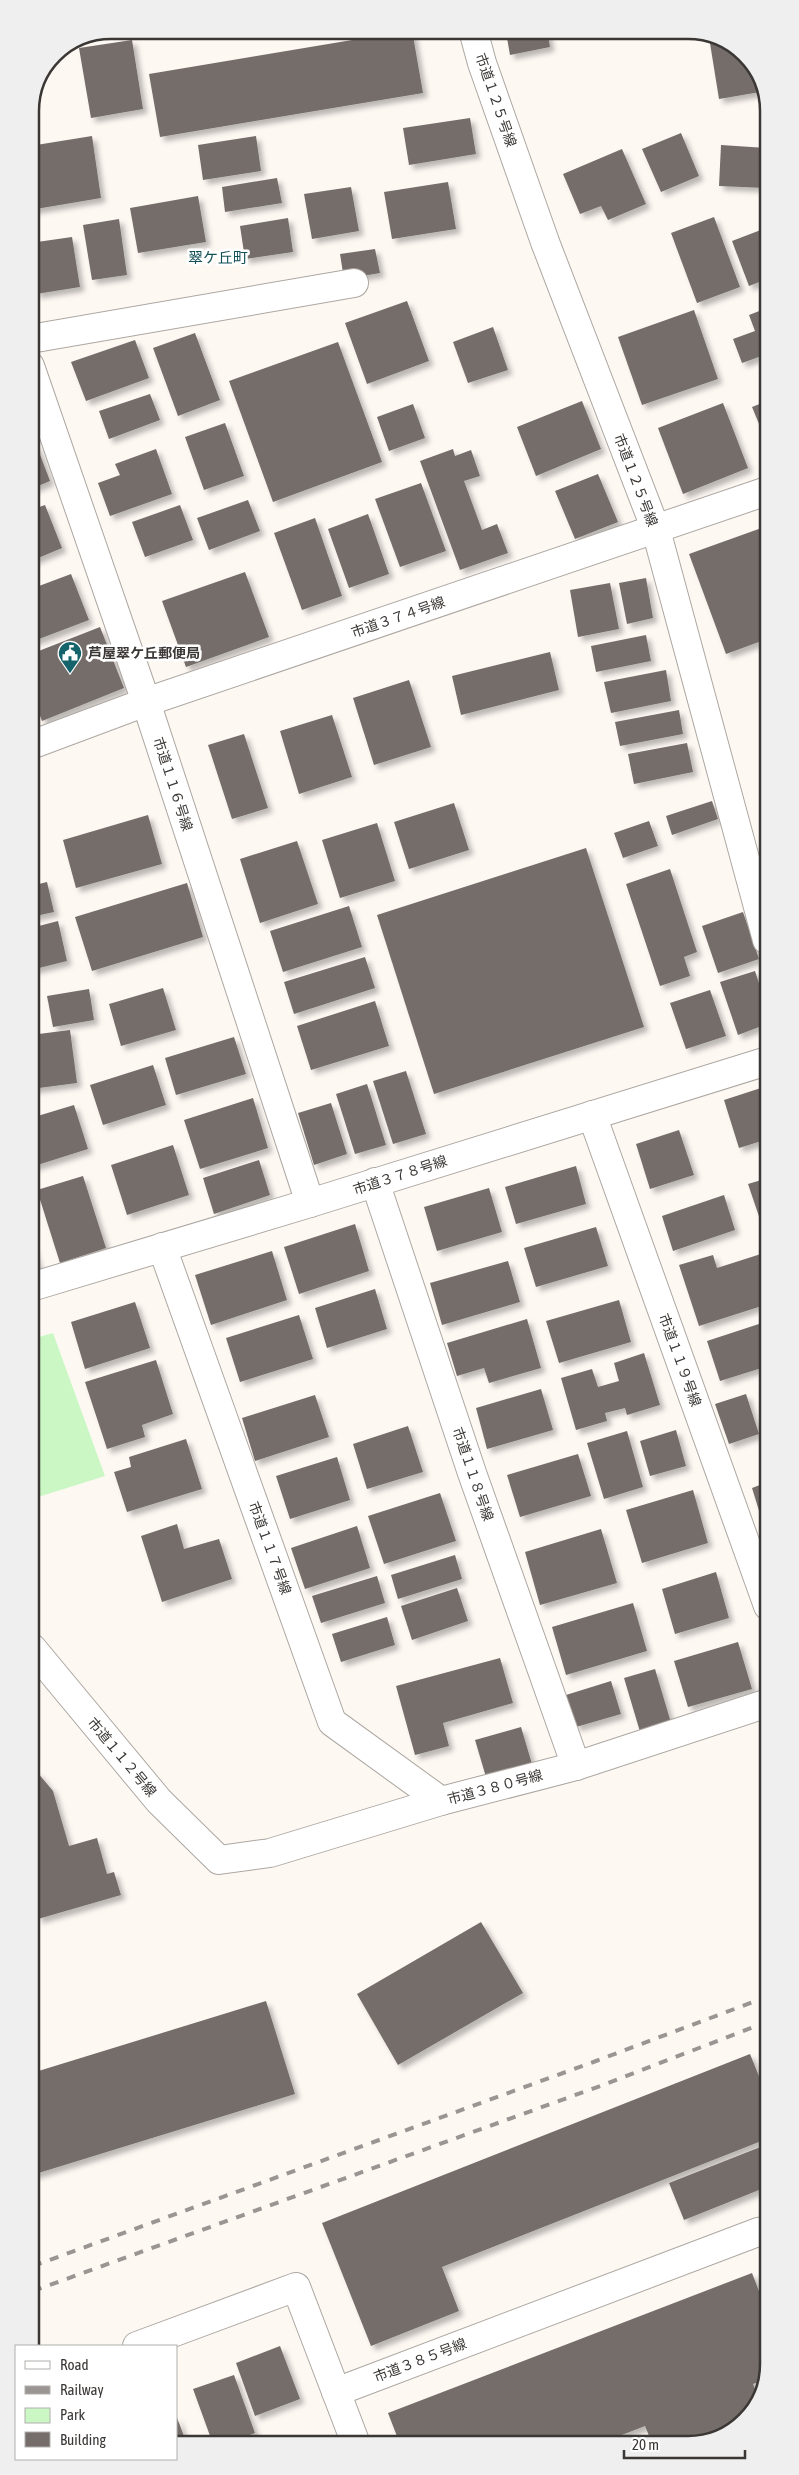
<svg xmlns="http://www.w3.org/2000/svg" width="799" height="2475" viewBox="0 0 799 2475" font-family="'Asap Condensed','Noto Sans JP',sans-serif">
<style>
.green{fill:#cbf7c5}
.building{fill:#746d6a;filter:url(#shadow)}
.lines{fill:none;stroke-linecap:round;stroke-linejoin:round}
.street-casing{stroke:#ada7a2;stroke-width:30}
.secondary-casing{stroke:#ada7a2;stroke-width:30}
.street{stroke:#fff;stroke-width:28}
.secondary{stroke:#fff;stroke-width:28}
.rail{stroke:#9a9592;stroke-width:4;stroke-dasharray:9 9;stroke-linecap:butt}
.labels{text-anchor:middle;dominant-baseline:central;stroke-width:5;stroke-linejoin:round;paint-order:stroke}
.street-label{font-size:14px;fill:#3a3735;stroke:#fff}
.poi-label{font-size:14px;font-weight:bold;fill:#3a3735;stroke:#fff;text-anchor:start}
.neighbourhood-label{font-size:15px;fill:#145157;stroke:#fff}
.rim{fill:none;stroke:#3a3735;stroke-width:2.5}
</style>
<defs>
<filter id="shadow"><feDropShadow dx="4.5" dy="4.5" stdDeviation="2.5" flood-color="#0004"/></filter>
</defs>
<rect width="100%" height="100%" fill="#fef8f3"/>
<polygon class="green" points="53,1333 105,1476 32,1499 32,1339"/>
<g class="building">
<polygon points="412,30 423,93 160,137 149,74"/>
<polygon points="518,30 547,30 550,47 510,55 506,32"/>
<polygon points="709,37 741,50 766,91 719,99"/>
<polygon points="132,40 143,109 91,118 79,48"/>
<polygon points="470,118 476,154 409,165 403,128"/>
<polygon points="681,133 699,176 661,192 642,149"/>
<polygon points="92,136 101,198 30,210 30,146"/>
<polygon points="256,136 261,171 203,180 198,145"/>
<polygon points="721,145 766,148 766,188 719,186"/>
<polygon points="622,149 646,204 608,220 601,206 580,214 563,174"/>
<polygon points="277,178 282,203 225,212 222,187"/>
<polygon points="448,182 456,229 392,239 384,192"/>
<polygon points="351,187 359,231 312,239 304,194"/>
<polygon points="198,196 206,242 138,253 130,208"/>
<polygon points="714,217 740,287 697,303 671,233"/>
<polygon points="288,218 293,252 245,259 240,226"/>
<polygon points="119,219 127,275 92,280 83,225"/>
<polygon points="766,228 767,279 749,286 732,241"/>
<polygon points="72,237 80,287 36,294 30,259 30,243"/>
<polygon points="375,249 380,273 344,279 340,254"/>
<polygon points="407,301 429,361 367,384 345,323"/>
<polygon points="767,308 767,354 742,363 733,339 755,331 749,315"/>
<polygon points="694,310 718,379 642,405 618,337"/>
<polygon points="493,327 508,370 468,383 453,342"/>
<polygon points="195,333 220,400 178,416 153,348"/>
<polygon points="135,340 149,378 86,401 71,362"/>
<polygon points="338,342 382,462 273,502 229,381"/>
<polygon points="150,394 160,420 109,439 99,411"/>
<polygon points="582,401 601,449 536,476 517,427"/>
<polygon points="767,401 767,443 752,407"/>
<polygon points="723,403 748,468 683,494 658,428"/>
<polygon points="413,404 425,438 389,451 377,417"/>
<polygon points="225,423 244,476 204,490 185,437"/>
<polygon points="36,444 50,481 31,489 31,447"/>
<polygon points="156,449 172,494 110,516 98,483 120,475 115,464"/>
<polygon points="453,449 455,456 471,450 480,476 464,481 482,530 497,524 508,553 460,570 420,461"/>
<polygon points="598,474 618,522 575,539 555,491"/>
<polygon points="421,483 446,551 400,567 375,499"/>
<polygon points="248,500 260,531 209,550 197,518"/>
<polygon points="45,505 62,548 31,561 31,510"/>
<polygon points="180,505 193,540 145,557 132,522"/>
<polygon points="368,514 389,574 349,588 328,529"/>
<polygon points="315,518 342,596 302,610 274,533"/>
<polygon points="767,526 767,639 726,654 689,554"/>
<polygon points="245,572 269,637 186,667 162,601"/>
<polygon points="71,574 89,620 31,642 31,589"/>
<polygon points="646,578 653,618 627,624 619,583"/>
<polygon points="610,583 619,629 578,637 570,590"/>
<polygon points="100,627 124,688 42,721 31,692 31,654"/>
<polygon points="646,635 651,661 596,672 591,646"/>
<polygon points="550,652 559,690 461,715 452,676"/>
<polygon points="666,670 671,701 611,713 604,682"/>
<polygon points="409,680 431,747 374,765 353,698"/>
<polygon points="679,710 683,734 620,746 615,722"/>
<polygon points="332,715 352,777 299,794 280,731"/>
<polygon points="244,734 268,808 232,819 208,745"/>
<polygon points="687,743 693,772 634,784 628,754"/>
<polygon points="712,801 718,819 672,835 666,816"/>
<polygon points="454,803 469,850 409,869 394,822"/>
<polygon points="148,815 162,864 76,888 63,840"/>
<polygon points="649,821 658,846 623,858 614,833"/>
<polygon points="377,823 395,881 340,898 322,840"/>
<polygon points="297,841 318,904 260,923 240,859"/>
<polygon points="586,848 644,1027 434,1094 377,915"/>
<polygon points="670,869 697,952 684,957 690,976 660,986 626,884"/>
<polygon points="47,882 54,912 31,917 31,886"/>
<polygon points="187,883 203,937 92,971 75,917"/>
<polygon points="349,906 362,947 283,972 270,931"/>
<polygon points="743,912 759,959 718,973 702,926"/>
<polygon points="58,921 67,961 31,970 31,928"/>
<polygon points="365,957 375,988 294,1014 284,982"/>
<polygon points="755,971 767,1008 767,1024 738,1035 720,982"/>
<polygon points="163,988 176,1030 121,1046 109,1004"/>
<polygon points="89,989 94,1020 53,1027 47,996"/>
<polygon points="710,990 726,1036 686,1049 670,1003"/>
<polygon points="375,1001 389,1046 311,1070 297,1026"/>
<polygon points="70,1030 77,1083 31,1089 31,1035"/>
<polygon points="234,1037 246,1074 176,1095 165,1058"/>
<polygon points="153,1065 166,1105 103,1125 90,1085"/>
<polygon points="406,1071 426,1134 393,1144 373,1081"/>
<polygon points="367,1084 386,1145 355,1154 336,1094"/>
<polygon points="767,1086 768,1139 739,1148 724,1100"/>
<polygon points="253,1098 268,1148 200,1169 184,1120"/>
<polygon points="331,1103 347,1154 314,1165 298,1113"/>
<polygon points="74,1105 88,1149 31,1167 31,1118"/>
<polygon points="679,1130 694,1175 650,1189 636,1144"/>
<polygon points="173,1145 189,1195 127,1215 111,1165"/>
<polygon points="259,1160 270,1195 214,1214 203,1178"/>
<polygon points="576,1166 586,1204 516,1224 505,1187"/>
<polygon points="83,1176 106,1248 60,1263 37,1190"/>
<polygon points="768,1178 768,1234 765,1234 748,1184"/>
<polygon points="489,1188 502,1232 437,1251 424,1207"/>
<polygon points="724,1195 735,1230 673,1251 662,1216"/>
<polygon points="355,1224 369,1271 299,1294 284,1247"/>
<polygon points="596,1227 608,1266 536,1287 524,1248"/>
<polygon points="32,1244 40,1272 31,1274 31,1245"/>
<polygon points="272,1251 287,1300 211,1325 195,1275"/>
<polygon points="764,1253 768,1264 768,1304 699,1326 679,1265 713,1255 717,1268"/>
<polygon points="508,1261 520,1302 442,1325 430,1283"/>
<polygon points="375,1289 387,1329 327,1348 315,1308"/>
<polygon points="619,1300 631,1342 559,1363 546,1321"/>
<polygon points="135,1302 150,1348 85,1369 71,1322"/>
<polygon points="299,1315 313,1359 240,1382 226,1338"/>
<polygon points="527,1319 541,1368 489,1383 484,1368 457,1376 447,1343"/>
<polygon points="768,1321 768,1366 720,1381 707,1341"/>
<polygon points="644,1353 660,1405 627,1415 625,1408 605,1413 607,1421 576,1430 561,1378 592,1369 598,1387 619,1381 614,1363"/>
<polygon points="156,1360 173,1414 142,1425 145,1437 107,1449 85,1382"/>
<polygon points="541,1389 553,1430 487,1449 476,1408"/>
<polygon points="746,1394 759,1434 729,1444 715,1404"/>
<polygon points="315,1395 329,1437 255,1461 242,1418"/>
<polygon points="768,1396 768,1419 767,1419 761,1398"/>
<polygon points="408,1426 423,1472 367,1489 353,1444"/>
<polygon points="676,1430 686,1466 650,1476 640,1441"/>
<polygon points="627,1431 643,1487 604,1499 587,1443"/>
<polygon points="186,1439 202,1489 127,1512 114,1472 131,1467 129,1457"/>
<polygon points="578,1454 591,1496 520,1517 507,1475"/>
<polygon points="337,1457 350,1500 290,1519 276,1476"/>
<polygon points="768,1482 768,1529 765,1530 752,1488"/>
<polygon points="693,1490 708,1543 642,1563 626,1510"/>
<polygon points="440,1493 456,1541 384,1564 368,1516"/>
<polygon points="177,1524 184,1549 219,1539 232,1579 162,1602 141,1536"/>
<polygon points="357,1526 370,1568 305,1589 291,1548"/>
<polygon points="601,1529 617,1583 540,1605 525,1552"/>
<polygon points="455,1555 462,1579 398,1599 391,1575"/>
<polygon points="716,1572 729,1618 675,1634 662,1589"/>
<polygon points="377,1576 385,1603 321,1623 312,1596"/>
<polygon points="457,1588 468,1621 412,1640 401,1606"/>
<polygon points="633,1603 647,1651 566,1675 552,1627"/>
<polygon points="387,1617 395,1645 341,1662 332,1634"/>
<polygon points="738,1642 752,1689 688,1707 674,1661"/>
<polygon points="500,1658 513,1703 443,1723 449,1746 415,1755 396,1686"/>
<polygon points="655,1669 672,1726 641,1735 624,1678"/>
<polygon points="611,1681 621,1714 576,1727 566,1695"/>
<polygon points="521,1727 532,1764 486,1777 475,1740"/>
<polygon points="37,1772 53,1791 69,1846 97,1838 107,1874 114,1872 121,1895 38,1919 32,1896 32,1774"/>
<polygon points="481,1922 523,1993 398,2065 357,1994"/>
<polygon points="266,2001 295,2094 32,2175 32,2073"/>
<polygon points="750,2054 769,2101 769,2138 442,2267 459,2311 371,2346 322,2223"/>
<polygon points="768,2144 769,2186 684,2220 669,2183"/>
<polygon points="752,2273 769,2317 769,2364 764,2380 753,2384 758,2397 752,2414 709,2442 652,2443 645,2426 601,2443 400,2444 388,2413"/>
<polygon points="280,2346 300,2399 255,2416 236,2363"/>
<polygon points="234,2375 255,2433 225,2444 213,2444 193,2389"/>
<polygon points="176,2415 187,2444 176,2445"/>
</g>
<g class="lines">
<g class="street-casing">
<g id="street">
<polyline points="473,30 482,63 545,242 656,530 767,940"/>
<polyline points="30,339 354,283"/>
<polyline points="30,366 146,702 310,1203"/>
<polyline points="31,745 146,702 767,491"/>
<polyline points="592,1115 768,1606"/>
<polyline points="375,1182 472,1473 576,1766"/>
<polyline points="162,1247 332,1722 441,1801"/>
<polyline points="31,1287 310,1203 767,1061"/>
<polyline points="32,1648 159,1801 219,1860 270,1853 441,1801 576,1766 768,1703"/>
<polyline points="137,2346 296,2287 356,2444"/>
</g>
</g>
<g class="secondary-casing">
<polyline id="secondary" points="336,2392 758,2232 769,2230"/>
</g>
<use href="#street" class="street"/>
<use href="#secondary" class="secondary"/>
<g class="rail">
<polyline points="33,2266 596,2061 769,1996"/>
<polyline points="33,2291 603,2085 769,2021"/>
</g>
</g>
<defs>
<g id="civic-pin" transform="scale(1.25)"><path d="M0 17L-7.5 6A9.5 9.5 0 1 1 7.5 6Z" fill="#15636b" stroke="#fff"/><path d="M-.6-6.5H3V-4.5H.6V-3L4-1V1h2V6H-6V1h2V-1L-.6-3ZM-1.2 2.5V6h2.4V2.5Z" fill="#fff"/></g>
</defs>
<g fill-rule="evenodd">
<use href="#civic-pin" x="70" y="653"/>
</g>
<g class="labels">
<g class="street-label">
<text transform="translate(496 100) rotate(71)">市道１２５号線</text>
<text transform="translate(636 480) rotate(69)">市道１２５号線</text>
<text transform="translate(398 617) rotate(-19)">市道３７４号線</text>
<text transform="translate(173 784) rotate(72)">市道１１６号線</text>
<text transform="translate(400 1175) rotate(-18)">市道３７８号線</text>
<text transform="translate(680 1360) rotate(70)">市道１１９号線</text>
<text transform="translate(473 1474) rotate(71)">市道１１８号線</text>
<text transform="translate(270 1548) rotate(70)">市道１１７号線</text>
<text transform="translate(122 1757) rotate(50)">市道１１２号線</text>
<text transform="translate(495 1787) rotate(-15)">市道３８０号線</text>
<text transform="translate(420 2360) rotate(-21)">市道３８５号線</text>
</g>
<g class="poi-label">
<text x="88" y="653">芦屋翠ケ丘郵便局</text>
</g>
<g class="neighbourhood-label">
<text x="218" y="257">翠ケ丘町</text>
</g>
</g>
<path d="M0 0H799V2475H0ZM111 39H688A72 72 0 0 1 760 111V2364A72 72 0 0 1 688 2436H111A72 72 0 0 1 39 2364V111A72 72 0 0 1 111 39Z" fill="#efefef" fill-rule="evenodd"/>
<path class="rim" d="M111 39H688A72 72 0 0 1 760 111V2364A72 72 0 0 1 688 2436H111A72 72 0 0 1 39 2364V111A72 72 0 0 1 111 39Z"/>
<rect x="15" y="2345" width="162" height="115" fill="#ffffff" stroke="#b0afae"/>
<rect x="25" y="2361" width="25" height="8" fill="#ffffff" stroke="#b0afae"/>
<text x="60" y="2370" font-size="15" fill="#3a3735">Road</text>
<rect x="25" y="2386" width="25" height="8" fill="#9a9592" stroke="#b0afae"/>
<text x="60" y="2395" font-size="15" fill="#3a3735">Railway</text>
<rect x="25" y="2408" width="25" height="15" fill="#cbf7c5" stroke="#b0afae"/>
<text x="60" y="2420" font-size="15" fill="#3a3735">Park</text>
<rect x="25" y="2432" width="25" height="15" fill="#746d6a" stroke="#b0afae"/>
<text x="60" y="2445" font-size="15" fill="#3a3735">Building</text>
<path d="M624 2450v8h121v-8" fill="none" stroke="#3a3735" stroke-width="2.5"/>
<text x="632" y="2450" font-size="15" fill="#3a3735" stroke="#ffffff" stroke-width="4" paint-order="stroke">20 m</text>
</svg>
